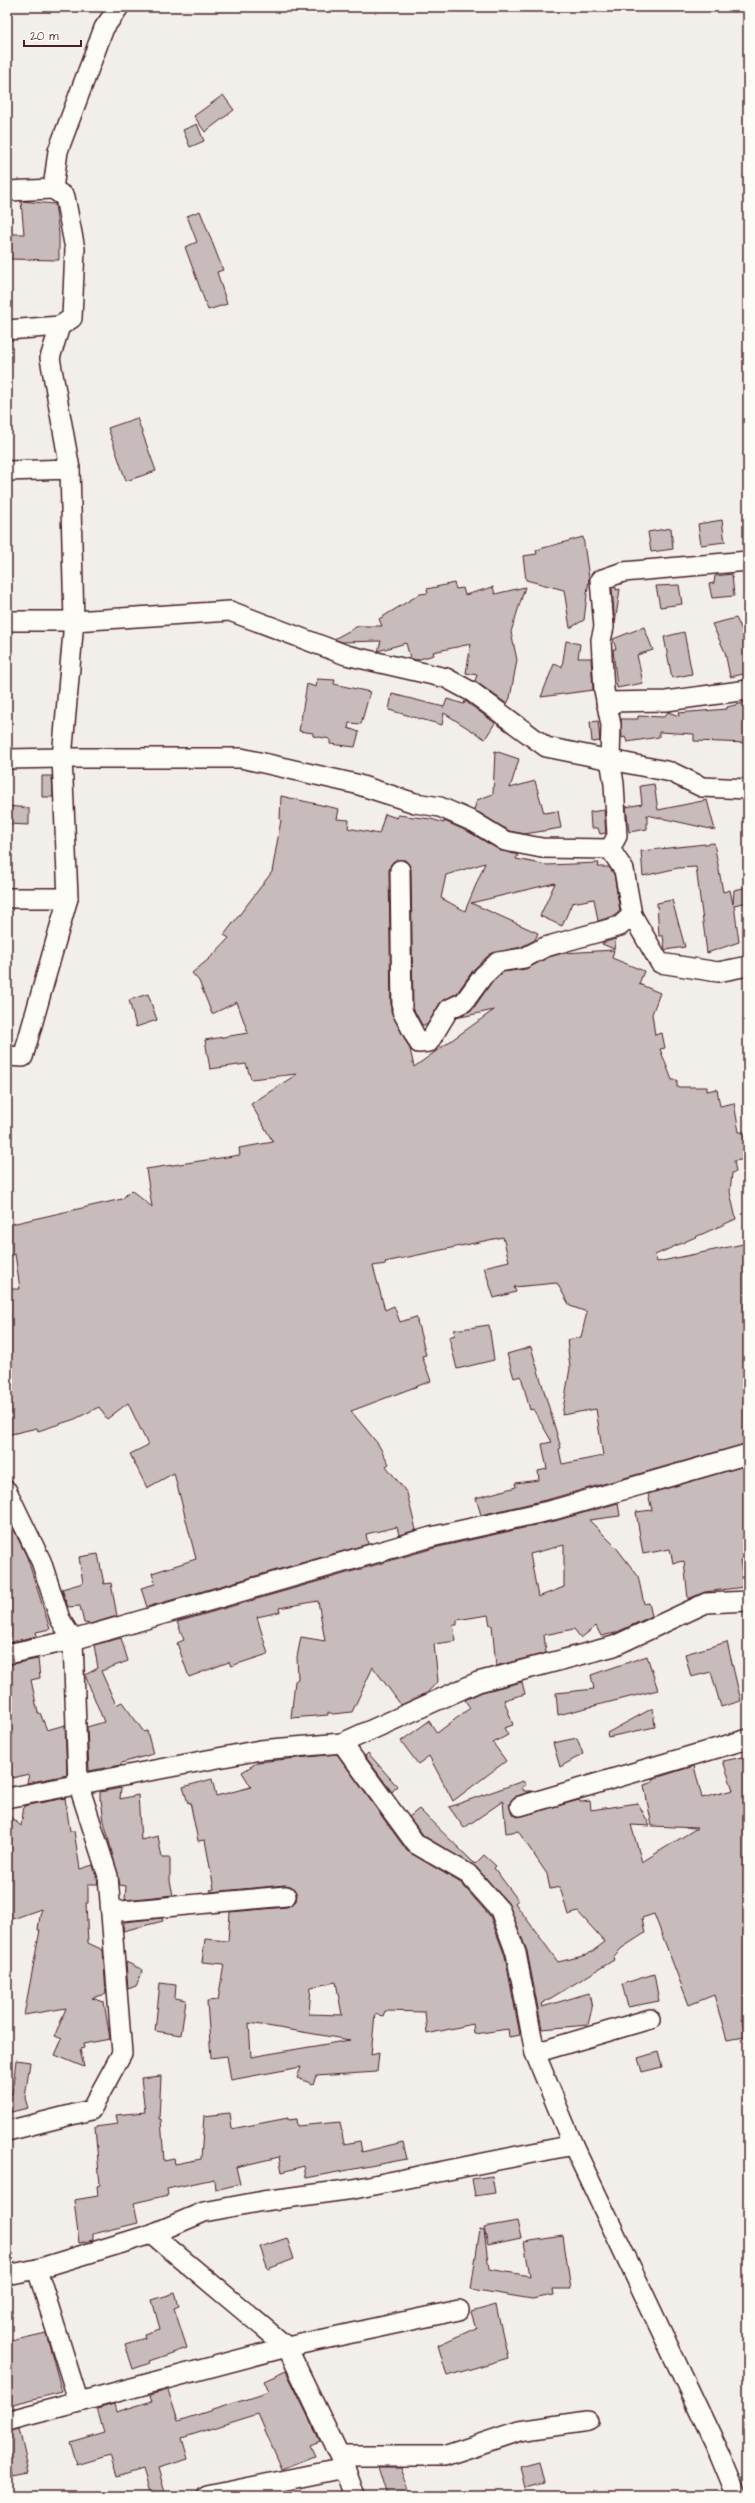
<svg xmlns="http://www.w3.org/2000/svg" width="755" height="2503" viewBox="0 0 755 2503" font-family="'Architects Daughter',sans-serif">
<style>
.building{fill:#c8bbbb;stroke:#4a1f2b;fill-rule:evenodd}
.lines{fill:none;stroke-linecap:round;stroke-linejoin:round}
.minor-casing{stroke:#4a1f2b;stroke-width:22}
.minor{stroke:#fdfcf7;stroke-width:19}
</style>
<rect width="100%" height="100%" fill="#f2efeb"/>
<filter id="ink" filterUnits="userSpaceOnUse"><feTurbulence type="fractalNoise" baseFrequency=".025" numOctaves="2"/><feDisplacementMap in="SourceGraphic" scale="8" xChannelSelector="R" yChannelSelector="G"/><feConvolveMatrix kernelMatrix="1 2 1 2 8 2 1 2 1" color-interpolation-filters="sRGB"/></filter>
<g filter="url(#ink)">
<g class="building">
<polygon points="223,95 234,110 205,132 194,116"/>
<polygon points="197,124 204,141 190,147 183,130"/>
<polygon points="21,201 55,204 59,234 59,260 7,259 7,234 24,234"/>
<polygon points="200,211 223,270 217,272 227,304 208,310 185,247 197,242 187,216"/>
<polygon points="137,418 156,471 126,481 108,428"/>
<polygon points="722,520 725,542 701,545 698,524"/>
<polygon points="671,528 673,549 651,552 648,532"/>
<polygon points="583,537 589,578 584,620 570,628 564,590 526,580 523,556 537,554 536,550"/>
<polygon points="732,574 734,596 712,598 709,584 714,583 715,576"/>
<polygon points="454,583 456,589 463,588 465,595 493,587 495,594 525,587 511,632 517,660 510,698 507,704 475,681 477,675 466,673 471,644 433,652 434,655 416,660 410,658 406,643 378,651 381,641 342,642 334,639 358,626 382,626 379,619 420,594 428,593 427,589"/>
<polygon points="679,585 682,604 660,607 656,586"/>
<polygon points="616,587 616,590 620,589 615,624 612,588"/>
<polygon points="736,618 748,642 748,673 730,677 725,652 712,624"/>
<polygon points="644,627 653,650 637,655 643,683 617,688 613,649 616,649 613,639"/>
<polygon points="684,632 692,674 672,678 664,637"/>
<polygon points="566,641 580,644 578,658 591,658 593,690 541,697 554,664 562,667"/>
<polygon points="317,679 335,680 334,684 370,692 361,724 349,723 348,728 359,732 355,747 330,744 330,739 313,736 313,733 299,731 307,684 316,687"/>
<polygon points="392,694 444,707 447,699 464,704 465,701 495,723 485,739 444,713 442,725 389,710"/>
<polygon points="748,702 748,743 694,741 694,734 659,732 659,737 627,742 625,737 622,738 621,719 638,719 638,716 664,717 668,712 679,716 678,713 727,709 727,707"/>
<polygon points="598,721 600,741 592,742 590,722"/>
<polygon points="495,751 519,759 510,788 535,781 544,813 558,811 561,828 525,834 509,831 474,810 477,800 493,794"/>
<polygon points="42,776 52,776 53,797 42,797"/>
<polygon points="654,784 658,810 707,800 715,830 647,815 647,829 629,832 626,807 642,804 640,786"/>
<path d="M 281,796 L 339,809 L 337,819 L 349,820 L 348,828 L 379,834 L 385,814 L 397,818 L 398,815 L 431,819 L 444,823 L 444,821 L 469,832 L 500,850 L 518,855 L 516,859 L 547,865 L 599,863 L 598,867 L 609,867 L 614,874 L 620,911 L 614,916 L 598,921 L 594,899 L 572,903 L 562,926 L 540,916 L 555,883 L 471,903 L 538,933 L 535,940 L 521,947 L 490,954 L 474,969 L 457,993 L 440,1003 L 427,1025 L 422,1025 L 413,1008 L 411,869 L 405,860 L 394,861 L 389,870 L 391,1012 L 410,1049 L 414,1067 L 494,1010 L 456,1018 L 473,1009 L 491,983 L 503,972 L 526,969 L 549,957 L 563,953 L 614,950 L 612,958 L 644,971 L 639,984 L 660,993 L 652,1014 L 655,1035 L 662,1033 L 665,1048 L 660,1049 L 672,1080 L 677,1080 L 677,1087 L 707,1087 L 707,1091 L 717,1089 L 720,1106 L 734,1103 L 739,1132 L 744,1132 L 747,1159 L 734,1161 L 736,1172 L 732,1173 L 730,1192 L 736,1219 L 655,1255 L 657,1262 L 748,1243 L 748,1443 L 550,1499 L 481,1515 L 476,1498 L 516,1487 L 515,1483 L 539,1480 L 538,1471 L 547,1469 L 542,1444 L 552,1442 L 533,1409 L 530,1410 L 521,1376 L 514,1378 L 507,1354 L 531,1347 L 561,1448 L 559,1449 L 562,1464 L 603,1456 L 596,1409 L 562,1415 L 570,1368 L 567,1340 L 581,1337 L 587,1312 L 570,1306 L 557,1283 L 514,1287 L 516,1292 L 494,1298 L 484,1267 L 509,1261 L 503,1237 L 385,1262 L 386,1264 L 373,1266 L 385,1310 L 394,1306 L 400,1322 L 416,1317 L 426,1355 L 422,1356 L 431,1381 L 351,1411 L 378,1444 L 389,1464 L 386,1466 L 407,1493 L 416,1530 L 399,1535 L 397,1527 L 366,1534 L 368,1544 L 147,1607 L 141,1588 L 155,1584 L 152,1573 L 196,1559 L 174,1473 L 147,1488 L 130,1454 L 148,1445 L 128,1403 L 107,1419 L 99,1407 L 75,1419 L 38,1431 L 37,1428 L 7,1435 L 7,1413 L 10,1413 L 7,1401 L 7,1325 L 9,1324 L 7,1289 L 20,1289 L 15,1254 L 7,1257 L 7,1225 L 122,1199 L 131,1190 L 152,1207 L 146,1169 L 240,1155 L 239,1148 L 273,1142 L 251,1104 L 297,1074 L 251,1079 L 246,1064 L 210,1069 L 205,1040 L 248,1033 L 237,1002 L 212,1014 L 199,981 L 192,973 L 210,958 L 229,938 L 224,935 L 272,872 L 281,820 L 280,820 ZM 485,863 L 465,911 L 441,898 L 446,875 Z"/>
<polygon points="7,806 29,808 29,825 7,824"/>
<polygon points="604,810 606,833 600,834 598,828 591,828 590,812"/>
<polygon points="714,843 723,892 730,890 733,904 734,890 748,887 748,902 734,905 739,942 707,953 696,867 678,868 643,876 641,851"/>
<polygon points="672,900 685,947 665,950 663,936 659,936 657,903"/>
<polygon points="616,939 614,949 602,944 602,943"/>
<polygon points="148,994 157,1020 136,1027 129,1000"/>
<polygon points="489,1325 494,1360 457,1369 449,1337 455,1335 454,1330"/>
<polygon points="748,1465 748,1562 740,1560 744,1587 705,1592 688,1599 684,1561 673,1563 670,1549 643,1554 636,1512 652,1510 648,1494"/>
<path d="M 618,1503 L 620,1516 L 589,1520 L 615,1546 L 638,1576 L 644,1604 L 649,1603 L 652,1616 L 615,1633 L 601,1636 L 596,1626 L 581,1638 L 574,1629 L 544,1635 L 546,1653 L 496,1666 L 492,1625 L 490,1625 L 488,1615 L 457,1620 L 457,1625 L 453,1625 L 456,1641 L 434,1644 L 438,1681 L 427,1693 L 401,1705 L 373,1667 L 352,1712 L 333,1714 L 328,1712 L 328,1715 L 291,1718 L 295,1681 L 298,1679 L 297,1657 L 301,1637 L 325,1641 L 318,1601 L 279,1608 L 280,1612 L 257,1617 L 268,1654 L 231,1666 L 229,1662 L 189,1677 L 177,1643 L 184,1640 L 177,1622 L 434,1548 L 555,1521 ZM 564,1545 L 564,1587 L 538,1597 L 530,1554 Z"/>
<polygon points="7,1516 27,1557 50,1629 36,1632 37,1636 7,1643"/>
<polygon points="98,1554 104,1584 111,1583 117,1616 90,1624 84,1623 80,1606 68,1607 62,1589 83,1583 79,1557"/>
<polygon points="121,1638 128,1661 101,1671 116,1705 122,1702 144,1732 147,1731 153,1754 121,1763 121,1765 89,1771 87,1727 104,1722 85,1675 98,1668 94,1645"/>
<polygon points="727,1642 741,1701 721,1707 711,1672 691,1677 685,1654"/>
<polygon points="647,1656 658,1690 558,1715 556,1693 594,1689 591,1675"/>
<polygon points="38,1659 40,1678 31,1680 38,1713 40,1713 47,1730 65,1725 67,1775 27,1783 29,1774 12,1778 7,1746 7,1665"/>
<polygon points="522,1682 525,1694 504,1700 513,1725 504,1728 508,1735 493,1743 506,1761 453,1801 429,1756 418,1764 401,1741 429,1721 437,1733 470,1708 465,1700 482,1692"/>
<polygon points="653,1708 655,1727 608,1737 607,1733"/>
<polygon points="577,1738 583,1754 560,1767 553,1743"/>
<polygon points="368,1753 397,1786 392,1792 365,1756"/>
<path d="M 337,1754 L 407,1851 L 461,1883 L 490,1916 L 505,1956 L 520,2035 L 509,2037 L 508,2029 L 474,2034 L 473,2024 L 427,2034 L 425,2012 L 385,2011 L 383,2016 L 375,2014 L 371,2055 L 379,2053 L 377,2072 L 316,2076 L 313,2084 L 297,2078 L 301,2067 L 231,2080 L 227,2056 L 211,2058 L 207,2001 L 218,2000 L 224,1964 L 202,1962 L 205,1939 L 228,1941 L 230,1912 L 287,1907 L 296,1901 L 297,1895 L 291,1886 L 285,1885 L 211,1892 L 210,1890 L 214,1889 L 205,1840 L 198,1841 L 190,1802 L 188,1803 L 183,1787 L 212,1779 L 216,1796 L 251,1787 L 242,1772 L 258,1762 ZM 336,1982 L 342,2015 L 309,2014 L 311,1987 ZM 249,2023 L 350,2040 L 251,2057 Z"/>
<polygon points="743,1757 748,1781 748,2019 742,2020 745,2037 727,2040 714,1995 689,2005 654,1914 642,1918 645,1933 622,1948 613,1957 614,1960 541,2004 542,2007 589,1993 592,2008 588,2025 542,2029 527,1951 508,1903 476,1867 424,1836 409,1817 419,1809 475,1864 484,1855 496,1866 494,1868 518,1900 515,1903 558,1962 587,1955 605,1942 578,1912 568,1915 560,1887 550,1889 547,1874 518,1831 506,1833 503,1801 464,1828 449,1807 523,1781 526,1785 522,1787 524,1791 532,1791 517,1796 509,1804 512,1814 518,1817 579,1800 580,1802 590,1801 591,1810 638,1803 650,1826 631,1825 642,1862 697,1828 652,1826 644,1785 653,1782 652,1779 694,1766 702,1798 733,1790 723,1761"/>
<polygon points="121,1788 120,1799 138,1795 141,1840 158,1836 162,1858 170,1858 170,1881 173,1895 125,1900 126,1886 120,1885 104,1821 101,1800 100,1800 100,1792"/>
<polygon points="65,1798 70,1831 74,1831 80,1869 93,1865 97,1878 98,1884 88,1884 88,1903 86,1903 88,1943 103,1950 106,1994 92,1998 104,2002 110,2039 83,2044 84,2048 80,2049 84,2067 55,2055 62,2039 55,2036 66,2008 24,2015 40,1930 38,1930 41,1909 7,1921 7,1814 21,1826 24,1806"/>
<polygon points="162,1918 163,1921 123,1931 124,1922"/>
<polygon points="126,1962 143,1970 136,1986 128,1989"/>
<polygon points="654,1974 659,2001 628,2007 622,1984"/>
<polygon points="160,1983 176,1985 175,1998 186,2000 181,2035 155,2031"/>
<polygon points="658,2052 662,2067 642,2072 638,2058"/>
<polygon points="16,2060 30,2062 25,2098 28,2108 7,2113 7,2095 12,2094"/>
<polygon points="161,2076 159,2119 161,2119 164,2161 174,2159 175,2164 201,2159 204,2116 229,2113 231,2129 288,2118 288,2120 296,2119 297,2126 340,2122 344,2144 360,2141 362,2152 403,2142 407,2159 306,2178 304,2166 282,2172 279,2157 236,2167 240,2184 215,2190 214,2179 167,2189 168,2195 134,2203 138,2223 93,2234 93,2240 79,2243 74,2200 98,2196 97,2186 100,2185 95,2127 118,2124 116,2115 145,2112 141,2078"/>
<polygon points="492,2176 495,2193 475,2196 472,2179"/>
<polygon points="517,2221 521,2238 488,2245 484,2227"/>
<polygon points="480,2229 484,2230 489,2269 530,2276 524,2242 563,2236 571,2289 553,2289 554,2295 532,2299 471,2289"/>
<polygon points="287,2238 294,2259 268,2269 260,2247"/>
<polygon points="175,2293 179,2306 174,2308 187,2348 149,2361 150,2363 133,2369 125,2344 145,2338 144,2334 160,2329 152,2300"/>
<polygon points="496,2305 508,2358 447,2376 438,2345 476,2328 471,2312"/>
<polygon points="46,2333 62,2392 13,2404 14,2408 7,2410 7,2342"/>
<polygon points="286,2371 320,2441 310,2445 315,2456 282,2469 258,2414 182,2438 188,2459 158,2468 166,2496 151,2496 143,2469 117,2477 110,2455 77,2465 70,2442 104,2432 97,2409 114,2404 116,2412 152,2401 150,2395 168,2390 178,2421 269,2392 264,2381"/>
<polygon points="19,2429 29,2472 13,2475 7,2451 7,2432"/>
<polygon points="539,2462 544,2483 525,2488 520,2467"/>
<polygon points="378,2467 401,2467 411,2496 387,2496"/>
</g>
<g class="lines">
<g class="minor-casing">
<g id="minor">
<polyline points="7,191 53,189"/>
<polyline points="7,330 60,326"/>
<polyline points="70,469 50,358 60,326 72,318 75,249 65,197 53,189 58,151 104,28 119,7"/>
<polyline points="7,471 70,469 74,621 230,611 346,655 446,678 472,692 546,747 671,772 702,787 748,789"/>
<polyline points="7,621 74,621 62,758 7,759"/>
<polyline points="606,702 666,701 748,690"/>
<polyline points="610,849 617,836 614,784 610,759 611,725 604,690 601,640 604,627 600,580 623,572 748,561"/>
<polyline points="400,870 402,1011 419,1043 429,1042 449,1009 464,1002 483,976 498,962 524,958 545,947 620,926 632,915"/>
<polyline points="7,898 68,898 62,758 241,758 356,784 415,803 440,807 474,822 505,841 542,848 610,849 624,870 632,915 660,963 718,972 748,966"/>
<polyline points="7,1056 23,1057 68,898"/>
<polyline points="7,1491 41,1561 60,1619 73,1640 78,1783 108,1876 122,2053 91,2110 7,2131"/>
<polyline points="7,1654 73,1640 431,1537 553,1510 748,1454"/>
<polyline points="342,1743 416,1844 468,1874 500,1910 516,1953 535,2053 573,2145 720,2455 737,2496"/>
<polyline points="7,1798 260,1750 342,1743 478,1682 614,1646 706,1603 748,1601"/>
<polyline points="520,1806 748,1739"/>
<polyline points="111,1912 286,1896"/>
<polyline points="535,2053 650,2019"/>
<polyline points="152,2234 204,2212 263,2201 354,2189 573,2145"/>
<polyline points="37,2269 78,2400"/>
<polyline points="7,2275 37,2269 152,2234 287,2347 345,2468 355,2496"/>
<polyline points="7,2421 287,2347 459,2310"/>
<polyline points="340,2456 444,2456 519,2431 588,2421"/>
<polyline points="207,2496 345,2468"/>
</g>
</g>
<use href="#minor" class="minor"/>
</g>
</g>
<rect width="755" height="2503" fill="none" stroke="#fdfcf7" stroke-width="24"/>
<rect x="12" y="12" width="731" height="2479" fill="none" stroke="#4a1f2b" stroke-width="1.5" filter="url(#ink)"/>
<path d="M24 40v6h57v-6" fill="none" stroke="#4a1f2b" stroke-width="2"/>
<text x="30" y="40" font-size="12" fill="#4a1f2b" stroke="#fdfcf7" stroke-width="3" paint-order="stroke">20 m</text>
</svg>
